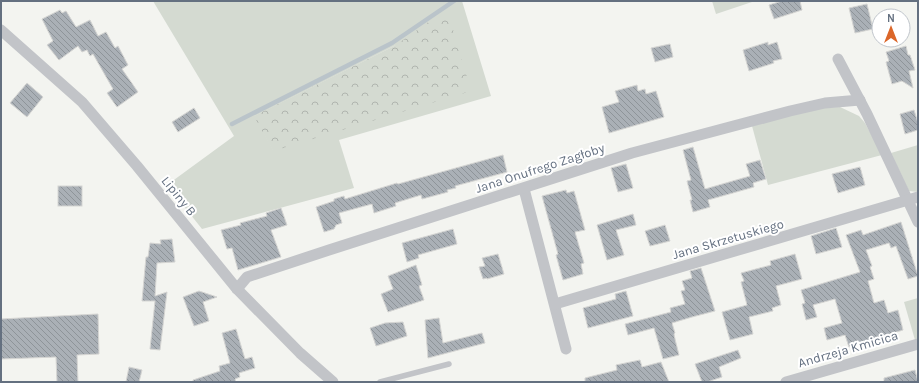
<svg xmlns="http://www.w3.org/2000/svg" width="919" height="383" viewBox="0 0 919 383" font-family="Karla,sans-serif">
<style>
.green{fill:#d4dad1;fill-rule:evenodd}
.forest{fill:url(#forest-crowns)}
.lines{fill:none;stroke-linecap:round;stroke-linejoin:round}
.stream{stroke:#bac4ca;stroke-width:4.5}
.building{fill:url(#building-back-hatch);stroke:#d5d5d3}
.service{stroke:#c2c4c8;stroke-width:5.5}
.minor{stroke:#c2c4c8;stroke-width:11}
.labels{text-anchor:middle;dominant-baseline:central;stroke-width:4;stroke-linejoin:round;paint-order:stroke}
.street-label{font-size:13px;fill:#647080;stroke:#fff}
</style>
<defs>
<pattern id="forest-crowns" width="20" height="18" patternUnits="userSpaceOnUse"><rect width="20" height="18" fill="#d4dad1"/><path d="M2 6a3 3 0 1 1 6 0M12 15a3 3 0 1 1 6 0" fill="none" stroke="#b0b5af"/></pattern>
<pattern id="building-back-hatch" width="6" height="6" patternUnits="userSpaceOnUse"><rect width="6" height="6" fill="#aab0b6"/><path d="M-1 5l2 2M0 0l6 6M5-1l2 2" fill="none" stroke="#8e9499"/></pattern>
</defs>
<rect width="100%" height="100%" fill="#f3f4f0"/>
<g class="green">
<path d="M 153,1 L 462,1 L 491,96 L 339,140 L 354,188 L 202,229 L 167,185 L 234,136 ZM 396,45 L 273,150 L 255,116 Z"/>
<polygon points="712,1 755,1 716,14"/>
<polygon points="840,107 859,116 865,123 882,155 768,185 752,126 815,108"/>
<polygon points="918,145 918,192 909,191 891,153"/>
<polygon points="918,298 918,339 915,340 904,302"/>
</g>
<polygon class="forest" points="447,9 471,91 273,151 254,116 396,45"/>
<g class="lines">
<polyline class="stream" points="232,124 392,43 454,1"/>
</g>
<g class="building">
<polygon points="782,1 800,1 802,10 774,19 769,5"/>
<polygon points="867,4 873,29 855,33 849,8"/>
<polygon points="60,10 62,13 66,11 76,27 90,20 98,36 106,32 115,48 118,46 128,65 122,69 138,92 117,107 107,93 113,89 93,54 90,56 87,50 82,52 78,46 59,60 47,45 53,41 42,19"/>
<polygon points="768,42 768,45 777,42 782,59 773,61 774,63 749,71 743,50"/>
<polygon points="670,44 673,57 655,62 651,48"/>
<polygon points="906,46 908,55 910,55 915,70 909,71 913,88 902,81 892,84 886,62 889,61 886,52"/>
<polygon points="27,83 43,97 27,117 10,103"/>
<polygon points="637,85 638,91 645,89 646,94 656,91 664,117 609,133 602,107 619,102 615,91"/>
<polygon points="194,108 200,118 178,132 172,122"/>
<polygon points="914,110 918,123 918,130 905,134 900,114"/>
<polygon points="693,147 705,189 750,176 746,164 760,160 766,179 753,183 754,187 708,200 710,207 693,212 690,200 692,200 687,181 691,180 683,150"/>
<polygon points="503,155 507,172 455,186 456,188 447,190 448,192 422,199 421,195 395,203 396,206 374,213 372,204 339,213 342,223 336,225 334,229 324,232 316,207 334,201 334,199 344,196 345,199 397,183 398,184"/>
<polygon points="626,164 633,188 618,192 611,168"/>
<polygon points="860,167 865,185 838,193 832,174"/>
<rect x="58" y="186" width="24" height="20"/>
<polygon points="566,190 567,193 574,191 585,230 575,232 584,263 581,264 583,274 563,280 556,255 558,254 542,196"/>
<polygon points="281,208 287,225 271,230 281,257 238,270 232,248 227,249 221,230 241,225 240,223 267,216 266,213"/>
<polygon points="633,214 636,225 616,230 624,255 607,260 597,225"/>
<polygon points="901,222 918,276 908,279 896,246 891,248 889,243 866,250 872,266 870,267 874,279 868,281 874,303 884,300 888,313 898,310 903,330 849,347 845,335 827,340 824,328 842,323 835,299 813,305 817,317 806,320 802,304 805,303 801,290 860,272 846,235 861,230 863,235"/>
<polygon points="665,225 670,241 650,246 645,231"/>
<polygon points="836,228 842,247 816,254 811,236"/>
<polygon points="453,229 457,244 418,255 419,258 407,262 402,243"/>
<polygon points="172,239 175,262 157,263 155,296 167,292 160,350 150,349 155,301 142,301 146,257 148,257 150,243 161,244 160,240"/>
<polygon points="498,254 504,274 487,279 487,278 483,279 479,267 485,266 482,258"/>
<polygon points="795,254 802,279 776,286 781,305 772,308 773,311 749,317 753,334 730,340 722,312 747,305 741,282 744,281 741,273 771,265 770,261"/>
<polygon points="416,265 422,285 419,286 424,300 388,312 381,294 393,289 388,276"/>
<polygon points="701,268 715,311 692,317 672,323 675,333 674,334 675,339 679,355 663,359 654,328 628,335 625,324 671,312 670,308 685,304 681,291 685,290 682,281 692,278 690,271"/>
<polygon points="199,291 217,297 203,302 209,321 194,326 183,297"/>
<polygon points="626,291 633,316 588,328 583,308 616,299 615,294"/>
<polygon points="98,314 99,354 77,355 78,382 57,382 56,357 1,359 1,319"/>
<polygon points="439,318 443,343 482,333 485,343 428,358 425,320"/>
<polygon points="403,322 407,336 376,346 370,328 385,323"/>
<polygon points="236,329 245,359 252,357 255,368 239,373 240,377 235,379 236,382 193,382 193,380 220,371 219,366 230,363 222,333"/>
<polygon points="738,350 741,358 719,367 722,377 707,382 702,382 695,364"/>
<polygon points="640,360 642,367 661,362 669,382 585,382 585,378 617,370 616,365"/>
<polygon points="129,367 142,370 139,382 126,382"/>
<polygon points="915,370 918,382 884,382 884,378"/>
</g>
<g class="lines">
<polyline class="service" points="380,382 449,364"/>
<g class="minor">
<polyline points="1,30 82,102 137,166 237,289 300,353 333,382"/>
<polyline points="838,59 867,114 918,222"/>
<polyline points="524,189 566,349"/>
<polyline points="237,289 247,277 329,250 632,153 790,111 825,103 860,100"/>
<polyline points="555,304 918,197"/>
<polyline points="786,382 918,344"/>
</g>
</g>
<g class="labels">
<g class="street-label">
<text transform="translate(540 168) rotate(-18)">Jana Onufrego Zagłoby</text>
<text transform="translate(179 196) rotate(51)">Lipiny B</text>
<text transform="translate(728 239) rotate(-16)">Jana Skrzetuskiego</text>
<text transform="translate(848 349) rotate(-16)">Andrzeja Kmicica</text>
</g>
</g>
<rect width="919" height="383" fill="none" stroke="#647080" stroke-width="4"/>
<g transform="translate(891 28)"><circle r="19" fill="#ffffff" stroke="#c1c6cc"/>
<path d="M0-3L7 15L0 10L-7 15Z" fill="#db6629"/>
<text y="-6" font-size="11" font-weight="bold" text-anchor="middle" fill="#647080">N</text>
</g>
</svg>
